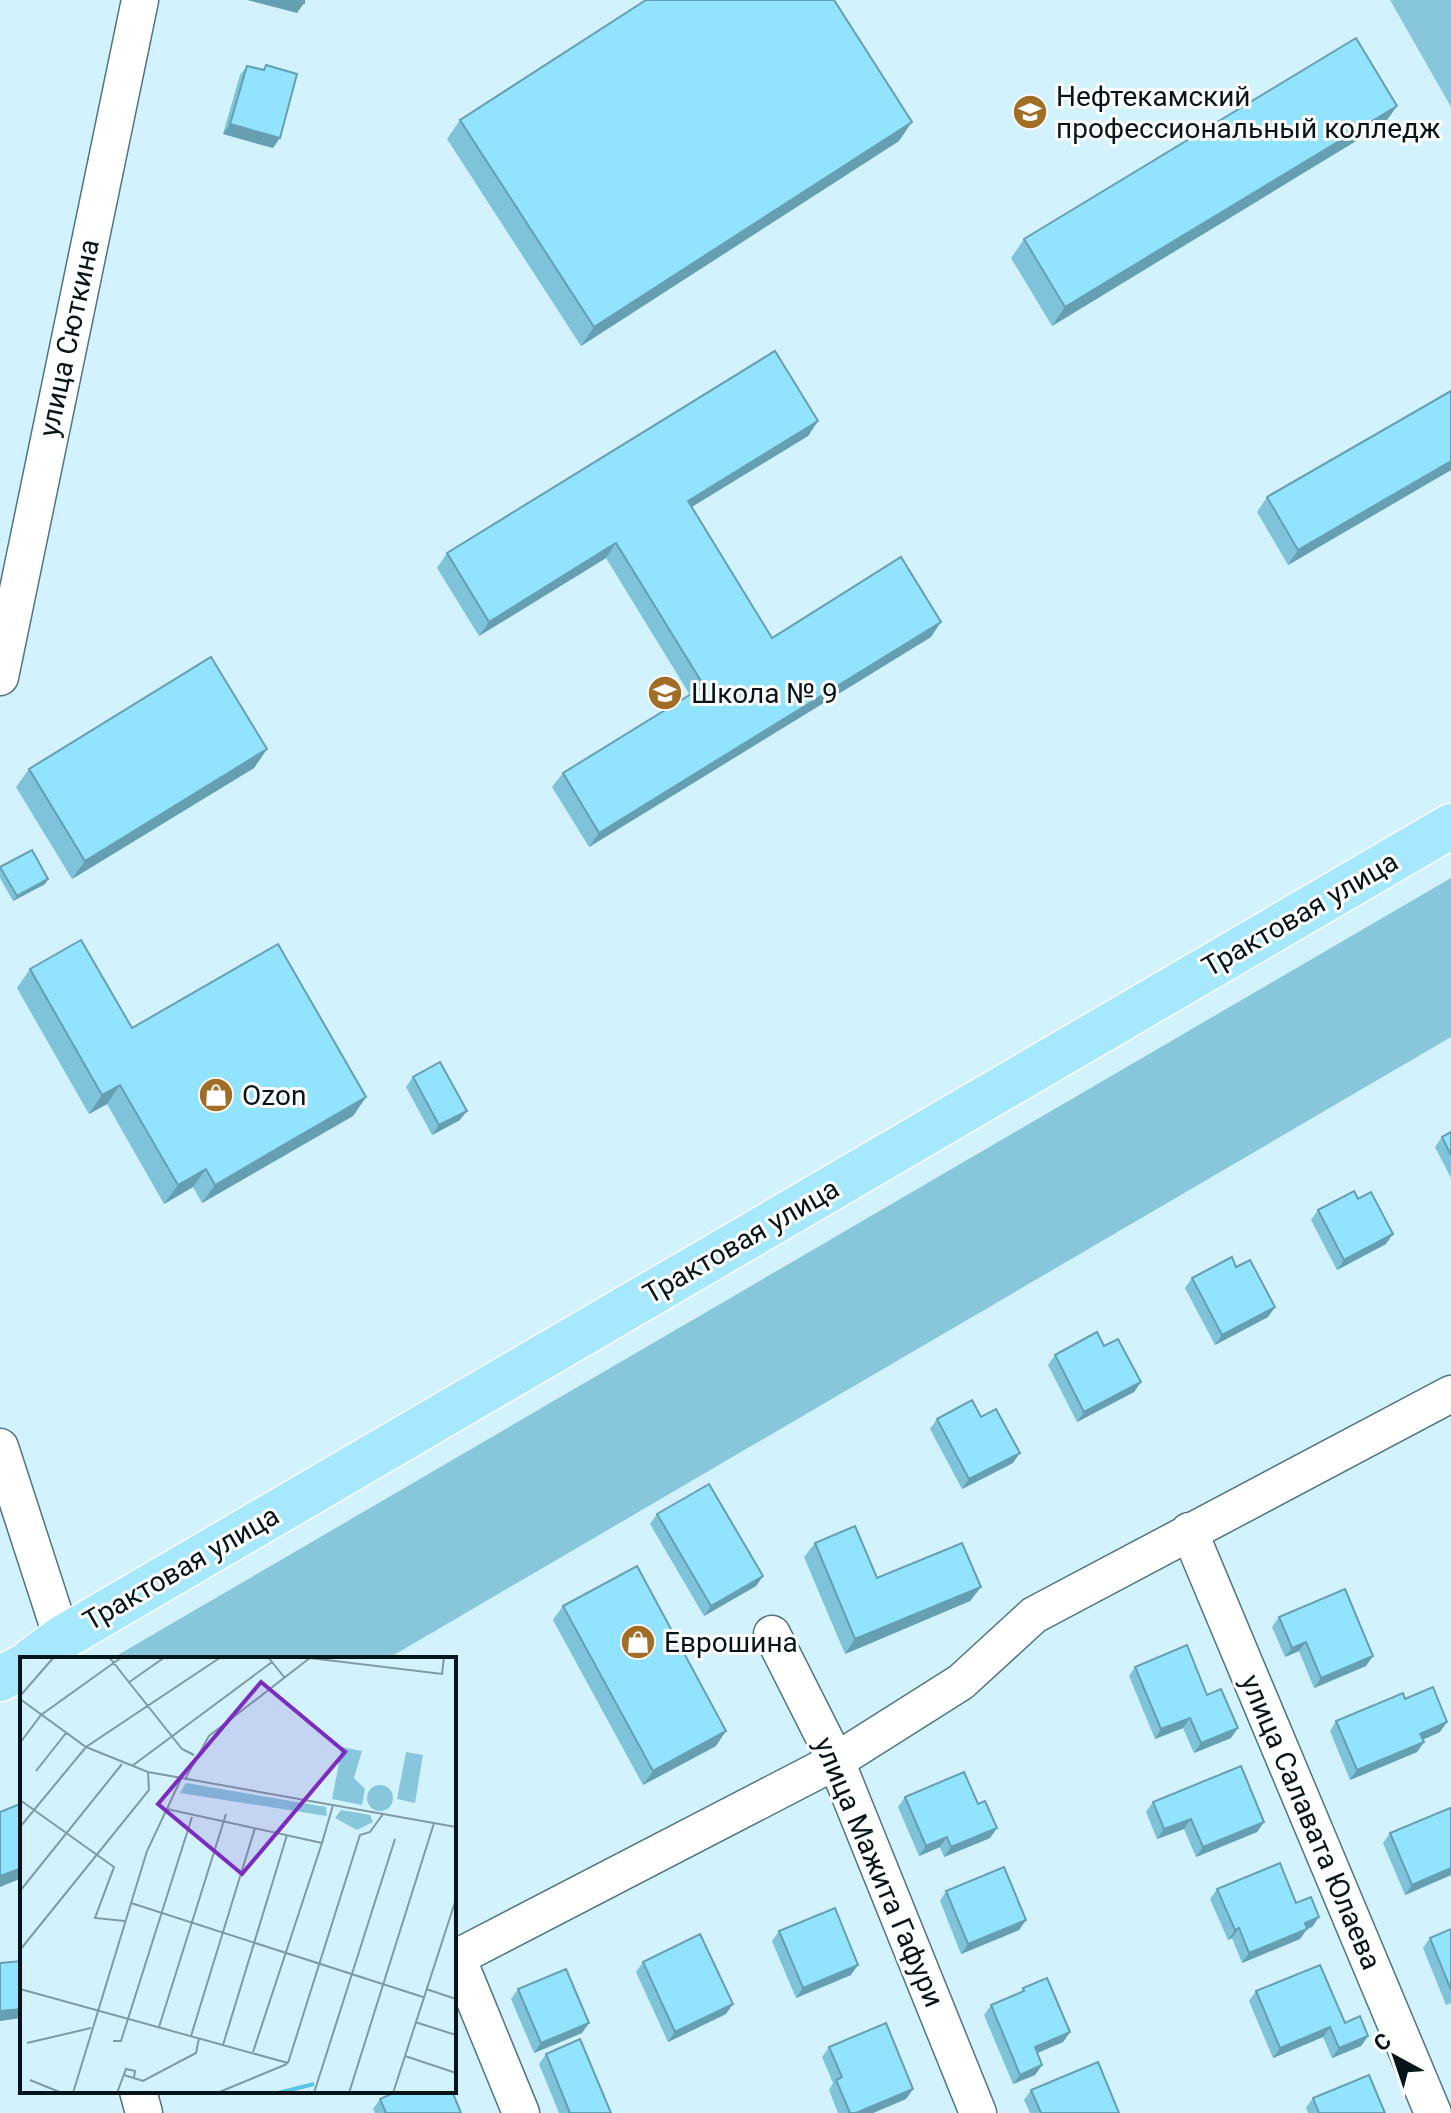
<svg xmlns="http://www.w3.org/2000/svg" width="1451" height="2113" viewBox="0 0 1451 2113" font-family="Roboto,sans-serif">
<style>
.grass{fill:#87c6db}
.lines{fill:none;stroke-linecap:round;stroke-linejoin:round}
.minor-casing{stroke:#507581;stroke-width:39}
.primary-casing{stroke:#fff;stroke-width:47}
.minor{stroke:#fff;stroke-width:36}
.primary{stroke:#a6e9fe;stroke-width:44}
.wall{fill:#7ec3da}
.shaded-wall{fill:#669fb1}
.building{fill:#92e3fd;stroke:#669fb1;stroke-width:2}
.labels{text-anchor:middle;dominant-baseline:central;stroke-width:6;stroke-linejoin:round;paint-order:stroke}
.poi-label{font-size:28px;fill:#06151a;stroke:#fff;text-anchor:start}
.street-label{font-size:28px;fill:#06151a;stroke:#fff}
.inset-river{fill:none;stroke:#59c4e5;stroke-width:4}
.inset-road{fill:none;stroke:#809aa2;stroke-width:2}
.view{fill:#7b2cbf;fill-opacity:0.15;stroke:#7b2cbf;stroke-width:4}
.inset-edge{fill:none;stroke:#06151a;stroke-width:4}
</style>
<rect width="100%" height="100%" fill="#d2f2fd"/>
<g class="grass">
<polygon points="1390,0 1451,0 1451,107"/>
<polygon points="1451,878 1451,1037 387,1659 111,1659"/>
</g>
<g class="lines">
<g class="minor-casing">
<g id="minor">
<polyline points="0,677 140,0"/>
<polyline points="0,1447 62,1638"/>
<polyline points="1189,1531 1433,2113"/>
<polyline points="772,1634 836,1761 978,2113"/>
<polyline points="457,1957 521,2113"/>
<polyline points="454,1959 836,1761 961,1682 1034,1615 1451,1394"/>
<polyline points="138,2091 144,2113"/>
</g>
</g>
<g class="primary-casing">
<g id="primary">
<polyline points="33,1659 62,1638 1451,826"/>
<polyline points="0,1679 22,1667"/>
</g>
</g>
<use href="#minor" class="minor"/>
<use href="#primary" class="primary"/>
</g>
<g class="wall">
<polygon points="266,65 273,148 223,134 240,75 247,66 263,70"/>
<polygon points="1397,106 1384,124 1052,326 1011,258 1024,239"/>
<polygon points="460,120 899,141 581,346 447,139"/>
<polygon points="1451,391 1451,470 1288,565 1257,512 1267,497"/>
<polygon points="818,421 808,436 691,507 772,638 931,637 589,847 552,787 563,773 690,695 606,558 479,636 437,568 447,553"/>
<polygon points="267,749 254,768 72,879 16,787 29,769"/>
<polygon points="32,850 48,879 45,884 13,901 0,878 0,868"/>
<polygon points="30,969 132,1028 366,1097 353,1116 202,1203 193,1187 164,1204 107,1104 89,1114 17,988"/>
<polygon points="413,1077 460,1120 432,1135 406,1087"/>
<polygon points="1451,1132 1451,1178 1435,1147 1442,1137"/>
<polygon points="1318,1210 1386,1244 1337,1270 1311,1220"/>
<polygon points="1192,1278 1275,1307 1268,1317 1215,1345 1185,1288"/>
<polygon points="1104,1346 1141,1382 1134,1392 1077,1422 1048,1365 1055,1355"/>
<polygon points="981,1417 1013,1463 962,1489 930,1429 937,1419"/>
<polygon points="657,1514 763,1576 756,1586 704,1616 650,1524"/>
<polygon points="815,1543 877,1578 981,1587 970,1601 845,1654 804,1557"/>
<polygon points="563,1606 716,1746 643,1785 553,1620"/>
<polygon points="1279,1617 1366,1666 1314,1688 1299,1651 1285,1657 1272,1627"/>
<polygon points="1135,1667 1207,1695 1231,1738 1194,1753 1183,1728 1155,1739 1129,1676"/>
<polygon points="1405,1699 1440,1732 1422,1740 1424,1742 1417,1752 1350,1780 1330,1731 1336,1721"/>
<polygon points="905,1797 978,1804 997,1828 990,1838 944,1857 940,1847 919,1856 898,1807"/>
<polygon points="1153,1802 1264,1822 1257,1832 1196,1857 1184,1829 1157,1839 1146,1812"/>
<polygon points="1390,1833 1451,1875 1405,1895 1383,1843"/>
<polygon points="1217,1889 1296,1903 1319,1917 1312,1927 1307,1929 1300,1939 1242,1963 1232,1938 1228,1940 1210,1899"/>
<polygon points="946,1891 1026,1920 1019,1930 961,1954 940,1901"/>
<polygon points="1451,1929 1451,2003 1446,2005 1423,1948 1430,1938"/>
<polygon points="779,1931 851,1975 796,1998 772,1941"/>
<polygon points="643,1962 726,2014 668,2042 636,1972"/>
<polygon points="1023,1988 1070,2032 1063,2042 1037,2053 1042,2065 1035,2075 1013,2084 984,2015 991,2005 1021,1993"/>
<polygon points="518,1989 582,2033 534,2053 511,1999"/>
<polygon points="1256,1991 1345,2023 1368,2036 1361,2046 1332,2058 1323,2037 1273,2058 1249,2001"/>
<polygon points="829,2047 913,2089 906,2099 873,2113 838,2113 829,2090 833,2083 822,2057"/>
<polygon points="546,2054 611,2113 559,2113 539,2064"/>
<polygon points="1031,2090 1119,2113 1030,2113 1024,2100"/>
<polygon points="1313,2098 1385,2113 1308,2113 1306,2108"/>
<polygon points="380,2099 461,2113 375,2113 373,2109"/>
</g>
<g class="shaded-wall">
<polygon points="247,0 291,0 304,3 297,13"/>
<polygon points="1397,106 1384,124 1052,326 1065,307"/>
<polygon points="912,122 899,141 581,346 594,327"/>
<polygon points="230,124 280,138 273,148 223,134"/>
<polygon points="818,421 808,436 677,516 688,501"/>
<polygon points="1451,461 1451,470 1288,565 1298,550"/>
<polygon points="616,543 606,558 479,636 489,622"/>
<polygon points="941,622 931,637 589,847 599,833"/>
<polygon points="267,749 254,768 72,879 85,861"/>
<polygon points="48,879 45,884 13,901 17,896"/>
<polygon points="120,1085 107,1104 89,1114 102,1095"/>
<polygon points="366,1097 353,1116 202,1203 215,1185"/>
<polygon points="467,1111 460,1120 432,1135 439,1125"/>
<polygon points="206,1169 193,1187 164,1204 178,1185"/>
<polygon points="1393,1234 1386,1244 1337,1270 1344,1260"/>
<polygon points="1275,1307 1268,1317 1215,1345 1222,1335"/>
<polygon points="1141,1382 1134,1392 1077,1422 1084,1412"/>
<polygon points="1020,1453 1013,1463 962,1489 969,1479"/>
<polygon points="763,1576 756,1586 704,1616 711,1606"/>
<polygon points="981,1587 970,1601 845,1654 855,1639"/>
<polygon points="1306,1642 1299,1651 1285,1657 1292,1648"/>
<polygon points="1373,1656 1366,1666 1314,1688 1321,1678"/>
<polygon points="1190,1718 1183,1728 1155,1739 1161,1729"/>
<polygon points="1447,1722 1440,1732 1413,1744 1420,1734"/>
<polygon points="1238,1728 1231,1738 1194,1753 1201,1743"/>
<polygon points="726,1731 716,1746 643,1785 653,1771"/>
<polygon points="1424,1742 1417,1752 1350,1780 1357,1770"/>
<polygon points="1191,1819 1184,1829 1157,1839 1164,1829"/>
<polygon points="1264,1822 1257,1832 1196,1857 1203,1847"/>
<polygon points="997,1828 990,1838 944,1857 951,1847"/>
<polygon points="947,1837 940,1847 919,1856 926,1846"/>
<polygon points="22,1868 22,1878 0,1887 0,1876"/>
<polygon points="1451,1868 1451,1875 1405,1895 1412,1885"/>
<polygon points="1319,1917 1312,1927 1298,1933 1305,1923"/>
<polygon points="1026,1920 1019,1930 961,1954 968,1944"/>
<polygon points="1239,1928 1232,1938 1228,1940 1235,1930"/>
<polygon points="1307,1929 1300,1939 1242,1963 1249,1953"/>
<polygon points="858,1965 851,1975 796,1998 803,1988"/>
<polygon points="733,2004 726,2014 668,2042 675,2032"/>
<polygon points="22,2009 22,2018 0,2021 0,2011"/>
<polygon points="589,2023 582,2033 534,2053 541,2043"/>
<polygon points="1330,2027 1323,2037 1273,2058 1280,2048"/>
<polygon points="1070,2032 1063,2042 1028,2057 1035,2047"/>
<polygon points="1368,2036 1361,2046 1332,2058 1339,2048"/>
<polygon points="1042,2065 1035,2075 1013,2084 1020,2075"/>
<polygon points="913,2089 906,2099 873,2113 856,2113"/>
</g>
<g class="building">
<polygon points="291,0 304,0 304,3"/>
<polygon points="646,0 834,0 912,122 594,327 460,120"/>
<polygon points="1356,38 1397,106 1065,307 1024,239"/>
<polygon points="266,65 297,74 280,138 230,124 247,66 264,70"/>
<polygon points="775,351 818,421 688,501 772,638 901,557 941,622 599,833 563,773 704,686 616,543 489,622 447,553"/>
<polygon points="1451,391 1451,461 1298,550 1267,497"/>
<polygon points="211,657 267,749 85,861 29,769"/>
<polygon points="32,850 48,879 17,896 0,867"/>
<polygon points="81,940 132,1028 278,944 366,1097 215,1185 206,1169 178,1185 120,1085 102,1095 30,969"/>
<polygon points="440,1062 467,1111 439,1125 413,1077"/>
<polygon points="1451,1132 1451,1155 1442,1137"/>
<polygon points="1354,1191 1358,1199 1371,1192 1393,1234 1344,1260 1318,1210"/>
<polygon points="1232,1257 1236,1267 1250,1260 1275,1307 1222,1335 1192,1278"/>
<polygon points="1097,1332 1104,1346 1118,1339 1141,1382 1084,1412 1055,1355"/>
<polygon points="972,1400 981,1417 996,1409 1020,1453 969,1479 937,1419"/>
<polygon points="709,1484 763,1576 711,1606 657,1514"/>
<polygon points="855,1526 877,1578 962,1543 981,1587 855,1639 815,1543"/>
<polygon points="637,1566 726,1731 653,1771 563,1606"/>
<polygon points="1345,1589 1373,1656 1321,1678 1306,1642 1292,1648 1279,1617"/>
<polygon points="1187,1645 1207,1695 1221,1689 1238,1728 1201,1743 1190,1718 1161,1729 1135,1667"/>
<polygon points="1433,1687 1447,1722 1420,1734 1424,1742 1357,1770 1336,1721 1403,1693 1405,1699"/>
<polygon points="1241,1766 1264,1822 1203,1847 1191,1819 1164,1829 1153,1802"/>
<polygon points="964,1772 978,1804 985,1801 997,1828 951,1847 947,1837 926,1846 905,1797"/>
<polygon points="20,1804 22,1809 22,1868 0,1876 0,1812"/>
<polygon points="1450,1808 1451,1811 1451,1868 1412,1885 1390,1833"/>
<polygon points="1280,1863 1296,1903 1311,1897 1319,1917 1305,1923 1307,1929 1249,1953 1239,1928 1235,1930 1217,1889"/>
<polygon points="1004,1867 1026,1920 968,1944 946,1891"/>
<polygon points="835,1908 858,1965 803,1988 779,1931"/>
<polygon points="1451,1929 1451,1990 1430,1938"/>
<polygon points="700,1934 733,2004 675,2032 643,1962"/>
<polygon points="22,1961 22,2009 0,2011 0,1963"/>
<polygon points="1320,1965 1345,2023 1360,2016 1368,2036 1339,2048 1330,2027 1280,2048 1256,1991"/>
<polygon points="566,1969 589,2023 541,2043 518,1989"/>
<polygon points="1047,1978 1070,2032 1035,2047 1042,2065 1020,2075 991,2005 1024,1991 1023,1988"/>
<polygon points="886,2023 913,2089 856,2113 850,2113 836,2080 842,2077 829,2047"/>
<polygon points="580,2039 611,2113 570,2113 546,2054"/>
<polygon points="1098,2062 1119,2113 1041,2113 1031,2090"/>
<polygon points="1369,2075 1385,2113 1319,2113 1313,2098"/>
<polygon points="398,2091 452,2091 461,2113 386,2113 380,2099"/>
</g>
<defs>
<g id="university-disc" transform="scale(1.8)"><circle r="9.5" fill="#a26e26" stroke="#fff"/><path d="M0-5L7-2L0 1L-7-2ZM-4 1L0 2.5L4 1V4Q0 6-4 4Z" fill="#fff"/></g>
<g id="school-disc" transform="scale(1.8)"><circle r="9.5" fill="#a26e26" stroke="#fff"/><path d="M0-5L7-2L0 1L-7-2ZM-4 1L0 2.5L4 1V4Q0 6-4 4Z" fill="#fff"/></g>
<g id="shop-disc" transform="scale(1.8)"><circle r="9.5" fill="#a26e26" stroke="#fff"/><path d="M-5-2.5h2.3a2.7 3.5 0 0 1 5.4 0H5L5.5 6h-11ZM-1.5-2.5h3a1.5 2.3 0 0 0-3 0Z" fill="#fff"/></g>
</defs>
<g fill-rule="evenodd">
<use href="#university-disc" x="1030" y="112"/>
<use href="#school-disc" x="665" y="693"/>
<use href="#shop-disc" x="216" y="1095"/>
<use href="#shop-disc" x="638" y="1642"/>
</g>
<g class="labels">
<g class="poi-label">
<text x="1056" y="96">Нефтекамский<tspan x="1056" dy="32">профессиональный колледж</tspan></text>
<text x="691" y="693">Школа № 9</text>
<text x="242" y="1095">Ozon</text>
<text x="664" y="1642">Еврошина</text>
</g>
<g class="street-label">
<text transform="translate(69 338) rotate(-78)">улица Сюткина</text>
<text transform="translate(1300 914) rotate(-30)">Трактовая улица</text>
<text transform="translate(741 1241) rotate(-30)">Трактовая улица</text>
<text transform="translate(181 1568) rotate(-30)">Трактовая улица</text>
<text transform="translate(1311 1822) rotate(67)">улица Салавата Юлаева</text>
<text transform="translate(879 1872) rotate(67)">улица Мажита Гафури</text>
</g>
</g>
<g transform="translate(20 1657)">
<rect width="436" height="436" fill="#d2f2fd"/>
<path d="M 322,90 L 342,94 L 334,121 L 345,132 L 342,148 L 312,142 ZM 386,95 L 403,98 L 395,146 L 377,142 ZM 166,126 L 306,150 L 307,159 L 160,136 ZM347 141a13 13 0 1 1 26 0a13 13 0 1 1-26 0ZM 321,153 L 350,158 L 353,165 L 337,173 L 315,161 Z" fill="#87c6db"/>
<path class="inset-river" d="M 258,436 L 294,427"/>
<path class="inset-road" d="M 89,0 L 162,92 L 174,98M 248,0 L 264,20M 290,1 L 422,17 L 424,0M 108,26 L 145,0M 0,39 L 34,0M 0,42 L 66,90 L 128,115 L 436,170M 0,86 L 21,58 L 102,0M 112,109 L 252,5M 16,114 L 46,76M 165,122 L 189,79 L 291,0M 0,143 L 94,210 L 75,261 L 105,264M 147,152 L 302,186 L 313,148M 0,170 L 66,90 L 201,0M 0,234 L 102,107M 111,246 L 403,340M 0,293 L 129,133 L 128,115M 0,332 L 268,406M 406,332 L 436,342M 395,365 L 436,378M 139,370 L 206,157M 171,379 L 235,171M 93,384 L 101,384 L 172,160M 7,386 L 71,371M 203,388 L 267,178M 233,395 L 302,186M 385,399 L 436,416M 268,406 L 340,178 L 350,175 L 363,157M 104,418 L 123,424 L 176,396 L 179,381M 10,423 L 42,436M 53,436 L 127,194 L 161,122M 97,436 L 106,412 L 115,414 L 114,421M 197,436 L 267,407M 294,436 L 375,182M 329,436 L 414,166M 373,436 L 436,242"/>
<path class="view" d="M 241,25 L 325,95 L 222,217 L 138,147 Z"/>
<rect width="436" height="436" class="inset-edge"/>
</g>
<g transform="translate(1395 2057) rotate(320)" stroke="#ffffff" stroke-width="6" paint-order="stroke">
<path d="M0-6L14 30L0 20L-14 30Z" fill="#06151a"/>
<text y="-12" font-size="22" font-weight="bold" text-anchor="middle" fill="#06151a">С</text>
</g>
</svg>
